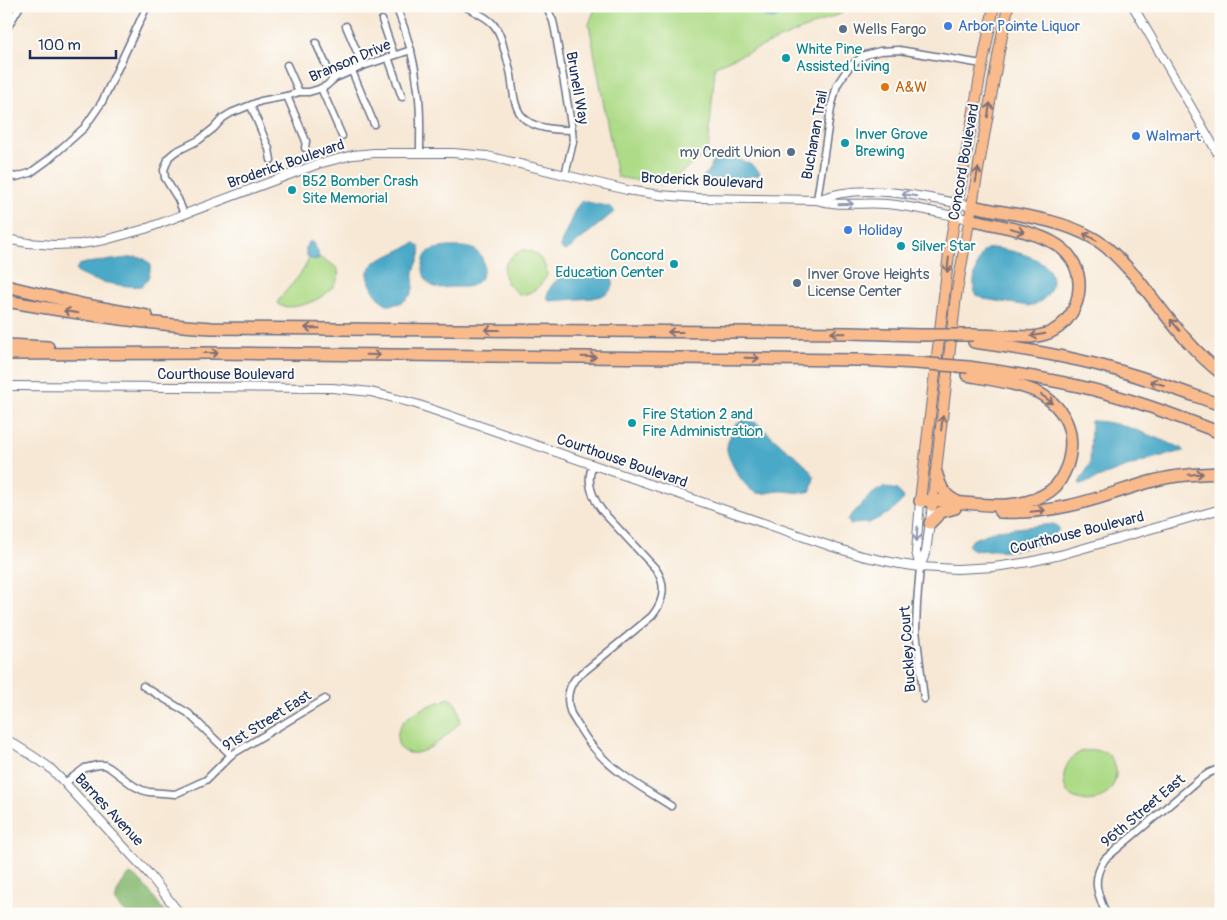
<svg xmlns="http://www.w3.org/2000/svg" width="1227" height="920" viewBox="0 0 1227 920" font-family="Pangolin,sans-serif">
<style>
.green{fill:#aedb87;stroke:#648572}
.forest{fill:#8abb74;stroke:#527569}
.water{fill:#48a9c7;stroke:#326c92}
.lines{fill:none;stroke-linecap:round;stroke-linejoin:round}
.minor-casing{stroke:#687088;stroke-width:9}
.tertiary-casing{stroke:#687088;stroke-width:10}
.primary-casing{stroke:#687088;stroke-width:12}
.motorway-casing{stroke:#687088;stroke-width:14}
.minor{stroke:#fff;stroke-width:6}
.tertiary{stroke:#fff;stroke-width:8}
.primary{stroke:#fabb8c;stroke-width:10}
.motorway{stroke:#fabb8c;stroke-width:11}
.motorway-bridge-casing{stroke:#687088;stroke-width:14;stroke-linecap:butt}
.motorway-bridge{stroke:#fabb8c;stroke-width:11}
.oneway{stroke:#7f6e73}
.oneway2{stroke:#8d97ae}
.shop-dot{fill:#3f7fe0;stroke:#fdfcf7;stroke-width:2}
.service-dot{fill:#5c6f8a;stroke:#fdfcf7;stroke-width:2}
.culture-dot{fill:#0f9aa8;stroke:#fdfcf7;stroke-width:2}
.food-dot{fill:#e8710a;stroke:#fdfcf7;stroke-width:2}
.labels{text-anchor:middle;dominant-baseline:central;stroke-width:4;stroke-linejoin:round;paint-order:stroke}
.shop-label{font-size:15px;fill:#366cbe;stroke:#fdfcf7;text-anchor:start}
.service-label{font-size:15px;fill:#4e5e75;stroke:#fdfcf7;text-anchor:start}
.culture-label{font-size:15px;fill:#0d838f;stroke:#fdfcf7;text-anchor:start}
.street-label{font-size:15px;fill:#1b2f5e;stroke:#fdfcf7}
.food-label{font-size:15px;fill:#c56008;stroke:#fdfcf7;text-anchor:start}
</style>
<rect width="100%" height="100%" fill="#fdfcf7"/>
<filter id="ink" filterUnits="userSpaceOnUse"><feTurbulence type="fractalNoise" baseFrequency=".02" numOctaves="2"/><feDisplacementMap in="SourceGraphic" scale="10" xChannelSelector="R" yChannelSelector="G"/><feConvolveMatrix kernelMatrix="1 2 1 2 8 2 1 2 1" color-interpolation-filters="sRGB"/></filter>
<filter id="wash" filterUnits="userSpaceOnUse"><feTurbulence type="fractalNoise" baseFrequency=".0096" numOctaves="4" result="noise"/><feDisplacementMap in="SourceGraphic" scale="20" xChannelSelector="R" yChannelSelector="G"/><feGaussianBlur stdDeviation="1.12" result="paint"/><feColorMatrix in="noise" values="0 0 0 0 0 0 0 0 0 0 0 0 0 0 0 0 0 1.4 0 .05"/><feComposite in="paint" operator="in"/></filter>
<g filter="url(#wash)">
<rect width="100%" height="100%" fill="#f7e8d5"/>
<g class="green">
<polygon points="596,6 850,6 842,13 715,66 708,152 665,185 617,177 589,24"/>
<path d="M 523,250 C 536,250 546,262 547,275 C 542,285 532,294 521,295 C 498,281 497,261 523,250 Z"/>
<path d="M 319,257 C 324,261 335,264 338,270 C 339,274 338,278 336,282 C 328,298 299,310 281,306 L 278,304 L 278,301 C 288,287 304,274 309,258 L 313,259 L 318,259 Z"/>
<path d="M 449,698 C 457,702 461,713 460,722 C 449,734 435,747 420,752 C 397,759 391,736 404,721 C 416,709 434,704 449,698 Z"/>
<path d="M 1094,750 C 1098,751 1102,751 1105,752 C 1109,754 1111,758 1113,761 C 1124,782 1103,805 1082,800 C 1077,799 1071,797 1068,793 C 1059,780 1065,760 1079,753 C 1083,750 1089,751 1094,750 Z"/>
</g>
<path class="forest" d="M 130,874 C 142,879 158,903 166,914 L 127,914 L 115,902 C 117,890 121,883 130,874 Z"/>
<g class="water">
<path d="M 758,6 L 784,6 C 780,24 769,20 757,12 L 757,8 Z"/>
<path d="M 718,155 C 730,157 756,162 760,174 L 758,175 L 736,179 L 714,179 L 701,181 L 700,179 C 711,170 710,171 713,157 Z"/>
<polygon points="583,201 610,207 614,210 614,212 569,249 564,251 561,248 561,243 576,208 581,202"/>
<path d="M 308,242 L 312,242 C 316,246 320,254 318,259 C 313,261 308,258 306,254 L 306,247 Z"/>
<path d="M 415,243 C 427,248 416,263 414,272 C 413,277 414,283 413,288 C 411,300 399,305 388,305 C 377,299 367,283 368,271 L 375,262 Z"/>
<path d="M 448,247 C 457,247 467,246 475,250 C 488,259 486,278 473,285 C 467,288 460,287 454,287 C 448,287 440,289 435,287 C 421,283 419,258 430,251 C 435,248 442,248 448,247 Z"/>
<path d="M 993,248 C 1009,250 1029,254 1042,263 C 1062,277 1049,304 1028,306 L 984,299 C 980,297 976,296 975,292 C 971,284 978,256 985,250 C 988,248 989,249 993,248 Z"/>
<path d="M 137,257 L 145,259 L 150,264 C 151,273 148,281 141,286 C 128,288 92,281 81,275 C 77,273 77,273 76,269 L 79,265 L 86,263 Z"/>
<path d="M 572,272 C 581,273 617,268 613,286 C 610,294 601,296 593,298 L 549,301 L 547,296 C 549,285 561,274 572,272 Z"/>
<path d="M 743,420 L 757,423 L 784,447 L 801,460 L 812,473 L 814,477 L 811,491 C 802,494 794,492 784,491 C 776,490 766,495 757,493 C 745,490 729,462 727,450 C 726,442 733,431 736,424 Z"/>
<path d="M 1091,421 C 1123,421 1153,438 1182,448 L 1184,451 C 1148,458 1114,471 1081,485 L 1079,483 L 1090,464 Z"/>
<path d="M 884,487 L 897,490 L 903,496 L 904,499 L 891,512 L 867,524 L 865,523 L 853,524 L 850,524 L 848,519 C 859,508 869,493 884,487 Z"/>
<path d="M 1054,524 L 1057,526 L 1059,528 C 1056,540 1031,547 1019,549 C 1010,551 1001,550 992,550 C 986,550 978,552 972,549 C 968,547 969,547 969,543 L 974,539 L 997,530 Z"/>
</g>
</g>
<g filter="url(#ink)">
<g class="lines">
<g class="minor-casing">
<g id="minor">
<path d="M 396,6 C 407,33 415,61 418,90 C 421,110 420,131 420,152"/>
<path d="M 464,6 C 473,11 486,16 493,24 C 499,30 502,40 504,49 C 507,57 509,66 511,75 C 513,87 513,106 522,116 C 532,129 556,130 572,130"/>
<polyline points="546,6 553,21 555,30 572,130 573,142 565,175"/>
<polyline points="382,20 394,55"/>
<polyline points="346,26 363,66"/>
<polyline points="6,30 20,6"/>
<polyline points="316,43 333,80"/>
<polyline points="388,57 402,97"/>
<polyline points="287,65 299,92"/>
<polyline points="352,71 374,124"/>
<polyline points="321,88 342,136"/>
<polyline points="287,96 306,141 305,148"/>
<polyline points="251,106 269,149 271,160"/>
<polyline points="6,175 16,177 30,173 48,160 84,128 102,102 147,6"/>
<polyline points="817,200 831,108 837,85 849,67 865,55 880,51 899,50 982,64"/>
<polyline points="184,214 178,199 165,178 164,170 169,157 175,152 199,140 214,128 223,118 231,113 261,101 287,96 299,92 309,92 319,89 326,86 335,78 363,66 411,50"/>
<path d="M 593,465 C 585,481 593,499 603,512 L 655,568 C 667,584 664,601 652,616 L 575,679 C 567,690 566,701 571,714 C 578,725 584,737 593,747 C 614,773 643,788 671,806"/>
<polyline points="920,567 917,603 916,630 924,699"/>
<polyline points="143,686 188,713 231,755"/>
<polyline points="65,783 85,768 98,765 105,765 110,768 134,786 142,790 149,792 175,794 206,780 231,755 325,699"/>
<path d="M 1106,914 C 1097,892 1091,880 1105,859 L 1200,779 L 1209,773 L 1221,768"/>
</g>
</g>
<g class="tertiary-casing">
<g id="tertiary">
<polyline points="1133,6 1221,159"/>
<path d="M 817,200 C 863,181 924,197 972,206"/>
<path d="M 6,239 L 28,243 L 54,245 L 81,244 L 105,240 L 145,229 L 318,164 L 353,155 L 374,153 L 453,153 L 487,156 L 627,190 L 660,195 L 698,198 L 817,200 C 839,207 863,202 886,204 C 914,206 941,214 969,219"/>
<polyline points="6,386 332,388 371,392 416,404 836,548 862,556 900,564 920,567 957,569 994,567 1029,562 1060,555 1221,509"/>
<polyline points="920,567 916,552 920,501"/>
<polyline points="920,567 926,552 932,506"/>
<polyline points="6,739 36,758 49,767 65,783 149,874 180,914"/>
</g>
</g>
<g class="primary-casing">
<g id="primary">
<polyline points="920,501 950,245 980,77 994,6"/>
<polyline points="932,506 956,296 999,51 1008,6"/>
</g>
</g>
<g class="motorway-casing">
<g id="motorway">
<path d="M 972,206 C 1012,215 1056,217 1093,238 C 1109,247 1122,262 1135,276 C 1162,309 1187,347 1221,373"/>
<path d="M 969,219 C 994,225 1036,231 1057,245 C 1089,265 1085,313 1053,331 C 1046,335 1039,336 1031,337 L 973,335"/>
<polyline points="6,286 86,305 147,316"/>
<path d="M 6,301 C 74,313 143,324 212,328 L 850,333 L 919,335"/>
<path d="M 974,342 C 1010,347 1047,353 1082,361 C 1130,372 1175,389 1221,405"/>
<polyline points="6,345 48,347"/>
<polyline points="6,354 211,353 581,357 858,360 916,363"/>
<path d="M 968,367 C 1005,372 1042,378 1078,386 C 1127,397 1174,415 1221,433"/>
<path d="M 936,472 C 940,485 943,495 956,501"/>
<path d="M 920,501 C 932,499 943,501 954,502 C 974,504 1008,508 1026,502 C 1037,499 1048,494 1056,486 C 1061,480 1064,473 1067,466 C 1076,438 1069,413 1044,396 C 1028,385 988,379 967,375"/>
<path d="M 1000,512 C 1023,513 1046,511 1068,506 C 1097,500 1124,489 1153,481 C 1175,475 1198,474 1221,473"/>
<polyline points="930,523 941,512 955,508"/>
</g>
</g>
<use href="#minor" class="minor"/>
<use href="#tertiary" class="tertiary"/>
<use href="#primary" class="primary"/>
<use href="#motorway" class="motorway"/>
<g class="motorway-bridge-casing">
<g id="motorway-bridge">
<polyline points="919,335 973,335"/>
<polyline points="916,363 968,367"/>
</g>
</g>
<use href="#motorway-bridge" class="motorway-bridge"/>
</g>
<defs><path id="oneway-shaft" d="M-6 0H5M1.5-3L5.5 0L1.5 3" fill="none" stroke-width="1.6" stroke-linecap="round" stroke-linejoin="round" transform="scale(1.25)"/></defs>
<g class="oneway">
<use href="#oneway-shaft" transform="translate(989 110) rotate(-80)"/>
<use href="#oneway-shaft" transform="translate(977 175) rotate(-80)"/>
<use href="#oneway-shaft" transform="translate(1017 230) rotate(15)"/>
<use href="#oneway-shaft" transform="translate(1090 237) rotate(-151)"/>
<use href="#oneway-shaft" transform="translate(948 265) rotate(96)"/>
<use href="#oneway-shaft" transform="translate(71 312) rotate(-171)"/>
<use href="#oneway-shaft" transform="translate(1175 325) rotate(-129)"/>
<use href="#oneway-shaft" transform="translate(312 328) rotate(-179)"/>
<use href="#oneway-shaft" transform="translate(492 330) rotate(-180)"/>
<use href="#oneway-shaft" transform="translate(675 332) rotate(-180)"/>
<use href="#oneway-shaft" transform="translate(838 333) rotate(-179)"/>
<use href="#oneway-shaft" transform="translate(1038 335) rotate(170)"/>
<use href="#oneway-shaft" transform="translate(211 353)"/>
<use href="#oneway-shaft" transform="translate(373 355) rotate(1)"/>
<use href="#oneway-shaft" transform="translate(589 357) rotate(1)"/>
<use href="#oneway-shaft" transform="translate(752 358) rotate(1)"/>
<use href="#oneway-shaft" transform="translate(1157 383) rotate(-162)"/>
<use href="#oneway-shaft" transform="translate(1047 399) rotate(37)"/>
<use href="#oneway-shaft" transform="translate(942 423) rotate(-83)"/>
<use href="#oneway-shaft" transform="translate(1196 474) rotate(-5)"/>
<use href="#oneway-shaft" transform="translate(1038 511) rotate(-6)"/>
</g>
<g class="oneway2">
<use href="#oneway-shaft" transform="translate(909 195) rotate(-170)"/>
<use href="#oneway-shaft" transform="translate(846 204) rotate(-2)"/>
<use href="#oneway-shaft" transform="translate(917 534) rotate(94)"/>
</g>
</g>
<g class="shop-dot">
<circle cx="948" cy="26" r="5"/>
<circle cx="1136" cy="136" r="5"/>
<circle cx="848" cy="230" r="5"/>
</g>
<g class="service-dot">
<circle cx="843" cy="29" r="5"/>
<circle cx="791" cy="152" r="5"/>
<circle cx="797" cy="283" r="5"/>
</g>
<g class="culture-dot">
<circle cx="786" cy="58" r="5"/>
<circle cx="845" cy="143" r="5"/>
<circle cx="292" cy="190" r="5"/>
<circle cx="901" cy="246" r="5"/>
<circle cx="674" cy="264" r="5"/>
<circle cx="632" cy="423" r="5"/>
</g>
<circle class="food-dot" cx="885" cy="87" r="5"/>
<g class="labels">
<g class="shop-label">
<text x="958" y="26">Arbor Pointe Liquor</text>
<text x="1146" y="136">Walmart</text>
<text x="858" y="230">Holiday</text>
</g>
<g class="service-label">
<text x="853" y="29">Wells Fargo</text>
<text x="781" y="152" text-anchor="end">my Credit Union</text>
<text x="807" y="274">Inver Grove Heights<tspan x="807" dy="17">License Center</tspan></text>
</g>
<g class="culture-label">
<text x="796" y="49">White Pine<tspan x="796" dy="17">Assisted Living</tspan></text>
<text x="855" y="134">Inver Grove<tspan x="855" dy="17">Brewing</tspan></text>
<text x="302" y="181">B52 Bomber Crash<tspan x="302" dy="17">Site Memorial</tspan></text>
<text x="911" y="246">Silver Star</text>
<text x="664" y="255" text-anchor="end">Concord<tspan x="664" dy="17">Education Center</tspan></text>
<text x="642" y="414">Fire Station 2 and<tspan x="642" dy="17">Fire Administration</tspan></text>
</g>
<g class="street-label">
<text transform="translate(350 61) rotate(-23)">Branson Drive</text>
<text transform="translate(577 88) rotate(80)">Brunell Way</text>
<text transform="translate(815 135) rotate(-80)">Buchanan Trail</text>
<text transform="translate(964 162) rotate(-80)">Concord Boulevard</text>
<text transform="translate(286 164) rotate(-19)">Broderick Boulevard</text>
<text transform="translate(702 181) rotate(3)">Broderick Boulevard</text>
<text x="226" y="374">Courthouse Boulevard</text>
<text transform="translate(622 461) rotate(19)">Courthouse Boulevard</text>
<text transform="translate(1077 533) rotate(-14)">Courthouse Boulevard</text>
<text transform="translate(908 649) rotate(-94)">Buckley Court</text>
<text transform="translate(267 721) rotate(-32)">91st Street East</text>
<text transform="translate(109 810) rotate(47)">Barnes Avenue</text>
<text transform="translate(1143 811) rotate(-40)">96th Street East</text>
</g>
<g class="food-label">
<text x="895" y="87">A&amp;W</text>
</g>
</g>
<rect width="1227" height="920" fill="none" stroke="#fdfcf7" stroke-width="25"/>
<path d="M30 50v8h86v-8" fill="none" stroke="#1b2f5e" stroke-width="2.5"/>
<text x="38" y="50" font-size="15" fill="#1b2f5e" stroke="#fdfcf7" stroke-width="4" paint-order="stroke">100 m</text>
</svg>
